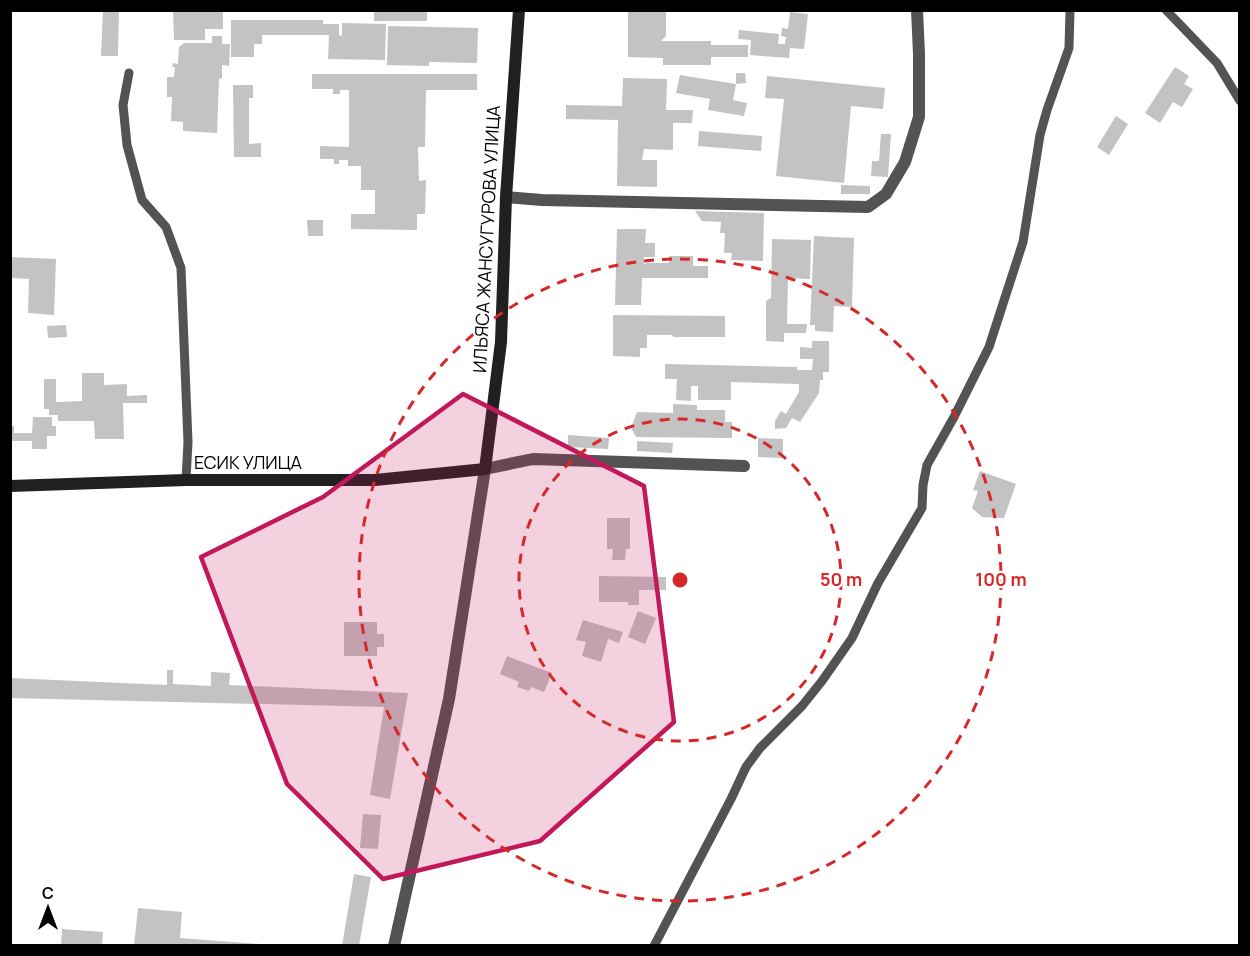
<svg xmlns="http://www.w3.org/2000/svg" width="1250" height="956" viewBox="0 0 1250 956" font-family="Manrope,sans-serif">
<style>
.building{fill:#c3c3c3}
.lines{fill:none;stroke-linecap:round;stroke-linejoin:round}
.lane{stroke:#535353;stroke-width:9}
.street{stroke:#535353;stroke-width:12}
.secondary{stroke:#202020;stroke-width:12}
.marked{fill:#c2185b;fill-opacity:0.2;stroke:#c2185b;stroke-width:4.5;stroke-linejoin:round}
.ring{fill:none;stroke:#d62828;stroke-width:3;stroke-dasharray:10 8}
.labels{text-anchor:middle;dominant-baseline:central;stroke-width:4.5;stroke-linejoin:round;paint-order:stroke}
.street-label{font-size:18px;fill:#000;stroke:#fff}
.centre{fill:#d62828;stroke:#fff;stroke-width:3}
.ring-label{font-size:18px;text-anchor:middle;font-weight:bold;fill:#d62828;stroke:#fff;stroke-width:4.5;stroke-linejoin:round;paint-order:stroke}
</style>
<rect width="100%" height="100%" fill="#fff"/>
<g class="building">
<polygon points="103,10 119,10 118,56 101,56"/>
<polygon points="173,10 223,10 223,29 205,29 205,40 174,40"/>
<rect x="374" y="10" width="53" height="11"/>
<polygon points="628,10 666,10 666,36 661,41 711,41 711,45 748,45 748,57 711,57 711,65 663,65 663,58 628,57"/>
<polygon points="790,12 808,14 804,49 790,48 789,58 750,55 751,40 738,39 739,30 779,34 778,44 785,44 786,37 781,36 782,28 788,29"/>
<polygon points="231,20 323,20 323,24 339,24 339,35 342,36 342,23 386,24 385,60 328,59 329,35 262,35 262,44 254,44 254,57 231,57"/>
<polygon points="388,26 478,28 477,63 429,62 429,66 387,65"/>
<polygon points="212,36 222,36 222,44 230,44 229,66 222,65 222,78 219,79 217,133 183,131 183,122 171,121 172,97 167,97 167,77 174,77 175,67 172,67 173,63 178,64 179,47 184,43 212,43"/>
<polygon points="1175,67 1189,76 1184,84 1193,89 1182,107 1173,102 1160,123 1145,113"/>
<polygon points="736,73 745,73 746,83 736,84"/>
<polygon points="312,74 477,74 477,90 426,90 425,147 418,147 419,181 426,180 425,214 417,214 417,230 351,229 351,214 375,214 375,190 361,190 361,166 348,166 348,160 339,160 339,164 334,164 334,159 320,159 320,146 349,147 349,90 340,90 340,94 333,94 333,89 312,89"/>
<polygon points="680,75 736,84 733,100 747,103 744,116 708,110 710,99 676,93"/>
<polygon points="767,76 885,88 883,109 851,106 844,183 776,176 784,99 765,98"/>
<polygon points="623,78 667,79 666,110 693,110 692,123 673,123 673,150 644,149 642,160 657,160 657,187 617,186 618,120 566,119 566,105 622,106"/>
<polygon points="233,85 253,85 253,98 249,98 249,144 261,143 261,157 234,157"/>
<polygon points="1116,116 1128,124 1109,155 1097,147"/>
<polygon points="699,131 762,136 761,151 698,146"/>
<polygon points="881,134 891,134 888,177 871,176 872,161 879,161"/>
<polygon points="841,185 870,186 870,194 841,194"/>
<polygon points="695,211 764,213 763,261 731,260 732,253 724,253 725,233 720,233 721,222 702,221"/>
<polygon points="307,220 323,220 323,236 308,236"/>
<polygon points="617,229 646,229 645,243 655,243 655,257 644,257 644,265 646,263 669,263 669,256 693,256 693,266 708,266 708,278 642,278 641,305 615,305"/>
<polygon points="814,236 854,238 852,307 834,306 833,332 815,331 815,325 810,325"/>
<polygon points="772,239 811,240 810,279 788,278 787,324 807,324 806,333 784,333 784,342 766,341 766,301 771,298"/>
<polygon points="10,257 56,259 54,315 28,313 29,279 10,278"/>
<polygon points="613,315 725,316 725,337 674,337 672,335 647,335 647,348 640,348 640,357 613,356"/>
<polygon points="66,325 67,337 48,338 47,326"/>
<polygon points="812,341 829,341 829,372 823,372 823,380 820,380 819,393 800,422 792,418 786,428 775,429 775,421 781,411 786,414 799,392 799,384 731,382 731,400 698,400 698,386 691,386 691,401 676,400 677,379 665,379 665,364 797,367 797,370 812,370 813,359 800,359 800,347 812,348"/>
<polygon points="82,373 104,373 104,385 127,384 127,396 147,395 147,403 123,403 124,439 95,439 94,421 58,421 58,415 49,415 49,409 44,409 44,379 56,379 56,402 82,401"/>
<polygon points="673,404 697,405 697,410 725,410 725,422 732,422 732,438 636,437 631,428 637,412 673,413"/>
<polygon points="33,417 52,417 52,426 56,426 56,436 47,436 47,449 32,449 32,441 10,441 10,426 14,426 14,433 32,433"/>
<polygon points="568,435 609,438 608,449 568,447"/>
<polygon points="758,438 783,439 783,458 758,457"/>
<polygon points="637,441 673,443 672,453 637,451"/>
<polygon points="980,471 1016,484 1004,518 982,517 972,508 978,491 973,490"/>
<polygon points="607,518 630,518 630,549 626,549 625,560 612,560 613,549 607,549"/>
<polygon points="599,576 666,577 666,590 639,590 639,605 628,605 628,602 599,602"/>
<polygon points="638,611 656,618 645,644 628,637"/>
<polygon points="583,620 623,632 619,643 608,639 601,662 582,656 586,642 576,640"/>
<polygon points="344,622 377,622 377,634 384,634 384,647 377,647 377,656 344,656"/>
<polygon points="507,656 552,673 544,692 531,687 529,691 517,687 519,682 500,674"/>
<polygon points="167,670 173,670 173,684 211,686 211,672 230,673 229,685 408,693 390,799 370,795 384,707 10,698 10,678 167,685"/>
<polygon points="363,814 381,815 378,849 360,848"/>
<polygon points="354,874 371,877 359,946 342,946"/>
<polygon points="138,908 182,912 180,938 260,944 260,946 134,946"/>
<polygon points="62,929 103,932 102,946 61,946"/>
</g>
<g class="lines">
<g class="lane">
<polyline points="1166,10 1217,63 1240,101"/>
<polyline points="129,73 123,105 127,145 142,200 166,227 181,268 188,442 186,480"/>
<polyline points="654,946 731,799 746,767 760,748 802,706 822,681 852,638 878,583 922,508 923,485 927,465 954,417 989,347 1023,242 1040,135 1047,110 1069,48 1070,10"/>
</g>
<g class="street">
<polyline points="506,197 542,200 868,207 886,194 905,162 919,117 919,54 917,10"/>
<polyline points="394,946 449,699 485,469 533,459 744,466"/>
</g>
<polyline class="secondary" points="10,486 186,480 375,480 485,469 501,342 506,197 519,10"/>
</g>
<path class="marked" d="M 463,394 L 644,486 L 674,722 L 540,841 L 383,879 L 287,784 L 201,557 L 323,497 Z"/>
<g class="ring">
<circle cx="680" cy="580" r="161"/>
<circle cx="680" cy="580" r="321"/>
</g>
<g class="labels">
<g class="street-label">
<text transform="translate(486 239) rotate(-87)">ИЛЬЯСА ЖАНСУГУРОВА УЛИЦА</text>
<text x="248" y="462">ЕСИК УЛИЦА</text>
</g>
</g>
<circle cx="680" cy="580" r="9" class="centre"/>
<g class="ring-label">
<text x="841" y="586">50 m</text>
<text x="1001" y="586">100 m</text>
</g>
<rect width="1250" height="956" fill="none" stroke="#000000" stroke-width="24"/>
<g transform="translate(48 908)" stroke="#ffffff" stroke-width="4.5" paint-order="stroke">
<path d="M0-4.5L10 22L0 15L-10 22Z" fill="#000000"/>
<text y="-9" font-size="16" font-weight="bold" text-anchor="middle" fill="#000000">С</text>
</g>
</svg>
